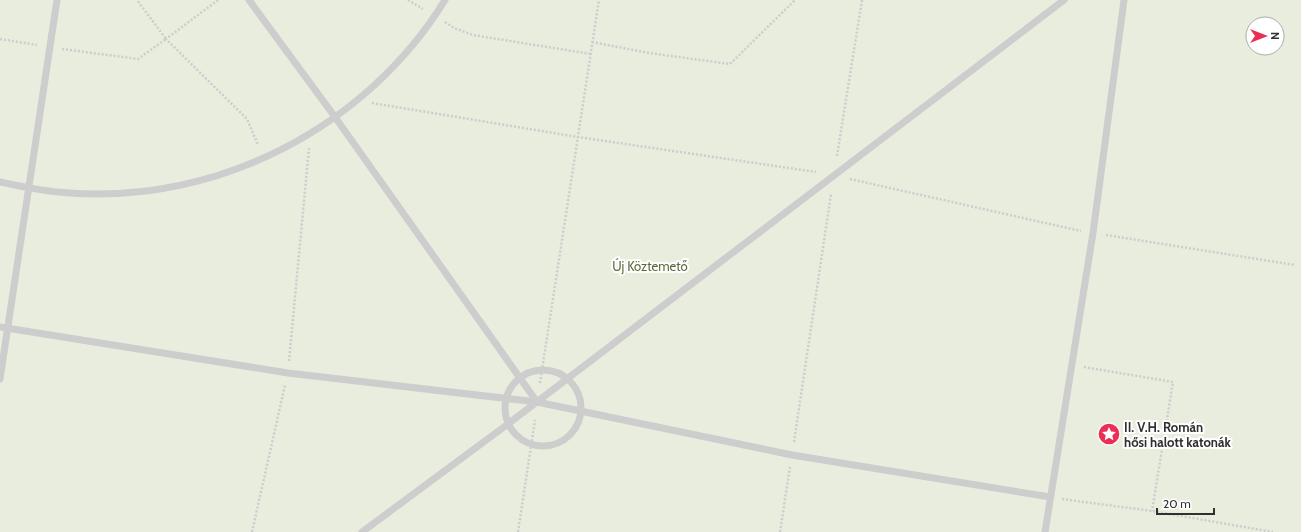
<svg xmlns="http://www.w3.org/2000/svg" width="1301" height="532" viewBox="0 0 1301 532" font-family="Cabin,sans-serif">
<style>
.green{fill:#e8edde;fill-rule:evenodd}
.lines{fill:none;stroke-linecap:round;stroke-linejoin:round}
.path{stroke:#cdcdcd;stroke-width:2.5;stroke-dasharray:2 2;stroke-linecap:butt}
.lane{stroke:#cdcdcd;stroke-width:7}
.labels{text-anchor:middle;dominant-baseline:central;stroke-width:4;stroke-linejoin:round;paint-order:stroke}
.park-label{font-size:13px;fill:#596d3c;stroke:#fff}
.poi-label{font-size:13px;font-weight:bold;fill:#303030;stroke:#fff;text-anchor:start}
</style>
<rect width="100%" height="100%" fill="#fff"/>
<path class="green" d="M 0,0 L 1301,0 L 1301,532 L 0,532 ZM 1253,24 L 1277,24 L 1277,48 L 1253,48 Z"/>
<g class="lines">
<g class="path">
<polyline points="218,0 166,39 247,119 258,145"/>
<polyline points="408,0 423,9"/>
<polyline points="445,22 454,28 473,35 591,54"/>
<polyline points="0,39 37,45"/>
<polyline points="592,42 649,53 730,64 795,0"/>
<polyline points="62,49 138,59 166,39 137,0"/>
<polyline points="372,103 578,137 816,172"/>
<polyline points="837,156 862,0"/>
<polyline points="850,179 1081,231"/>
<polyline points="1106,235 1295,265"/>
<polyline points="289,361 309,148"/>
<polyline points="1084,367 1173,382 1152,511"/>
<polyline points="540,383 599,0"/>
<polyline points="794,442 831,194"/>
<polyline points="1062,499 1152,511 1273,532"/>
<polyline points="252,532 285,385"/>
<polyline points="518,532 535,420"/>
<polyline points="780,532 790,467"/>
</g>
<g class="lane">
<polyline points="249,0 335,117 537,402"/>
<path d="M 0,182 C 23,187 45,192 69,193 C 218,204 367,127 445,0"/>
<polyline points="0,327 288,373 537,402 792,455 1050,497"/>
<circle cx="543" cy="408" r="38"/>
<polyline points="0,379 57,0"/>
<polyline points="362,532 508,424 1064,0"/>
<polyline points="1045,532 1093,233 1124,0"/>
</g>
</g>
<defs>
<g id="sight-disc" transform="scale(1.15)"><circle r="9.5" fill="#ea2f53" stroke="#fff"/><path d="M0-6L1.8-2.2L6-1.7L2.9 1.2L3.7 5.4L0 3.3L-3.7 5.4L-2.9 1.2L-6-1.7L-1.8-2.2Z" fill="#fff"/></g>
</defs>
<g fill-rule="evenodd">
<use href="#sight-disc" x="1109" y="434"/>
</g>
<g class="labels">
<g class="park-label">
<text x="650" y="266">Új Köztemető</text>
</g>
<g class="poi-label">
<text x="1124" y="427">II. V.H. Román<tspan x="1124" dy="15">hősi halott katonák</tspan></text>
</g>
</g>
<g transform="translate(1265 36) rotate(90)"><circle r="19" fill="#ffffff" stroke="#acacac"/>
<path d="M0-3L7 15L0 10L-7 15Z" fill="#ea2f53"/>
<text y="-6" font-size="11" font-weight="bold" text-anchor="middle" fill="#303030">N</text>
</g>
<path d="M1157 508v6h57v-6" fill="none" stroke="#303030" stroke-width="2"/>
<text x="1163" y="508" font-size="12" fill="#303030" stroke="#ffffff" stroke-width="3" paint-order="stroke">20 m</text>
</svg>
